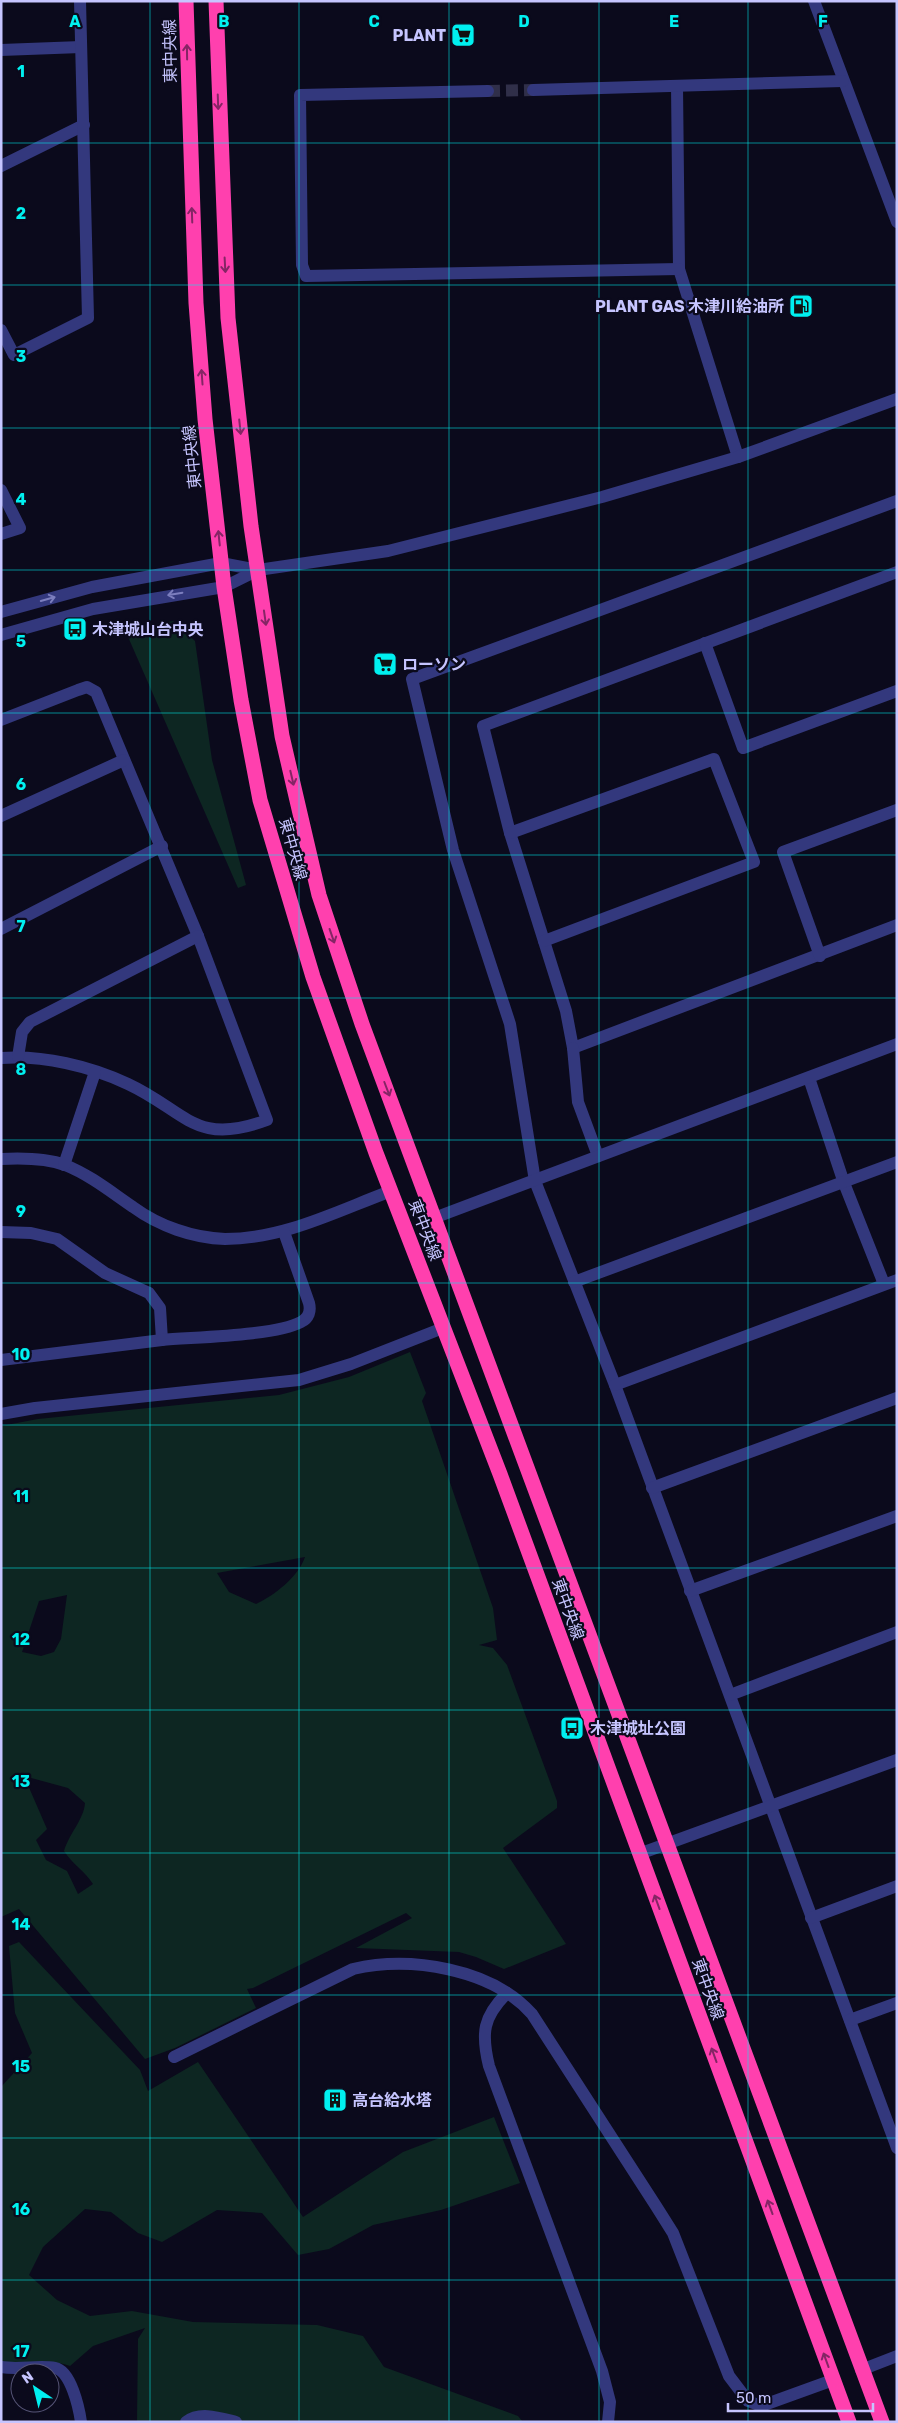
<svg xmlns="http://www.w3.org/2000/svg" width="898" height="2423" viewBox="0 0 898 2423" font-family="Rubik,'Noto Sans JP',sans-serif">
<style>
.green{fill:#0d2622;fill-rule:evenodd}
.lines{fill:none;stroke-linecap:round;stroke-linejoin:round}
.minor-tunnel{stroke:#302f49;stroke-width:12;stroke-dasharray:12 6;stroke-linecap:butt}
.minor{stroke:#33387d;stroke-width:12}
.highway{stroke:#ff40ae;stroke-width:15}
.oneway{stroke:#852565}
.oneway2{stroke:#7c7ebe}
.grid{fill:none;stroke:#00f0f0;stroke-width:1;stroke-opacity:0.55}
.labels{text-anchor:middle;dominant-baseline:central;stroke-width:4.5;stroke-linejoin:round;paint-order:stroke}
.poi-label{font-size:16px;font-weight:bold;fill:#c6c5ff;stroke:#0b0a1c;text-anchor:start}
.street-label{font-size:16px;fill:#c6c5ff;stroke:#0b0a1c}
.grid-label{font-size:16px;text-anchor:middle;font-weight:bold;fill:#00f0f0;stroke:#0b0a1c;stroke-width:4.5;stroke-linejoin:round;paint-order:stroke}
</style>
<rect width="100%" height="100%" fill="#0b0a1c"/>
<g class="green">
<polygon points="173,621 195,641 212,760 246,885 238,888 125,630"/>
<path d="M 410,1352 L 426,1393 L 422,1401 L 493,1608 L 497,1640 L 479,1645 L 493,1648 L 507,1665 L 557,1801 L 557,1808 L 503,1848 L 566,1944 L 504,1969 L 476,1957 L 459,1952 L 356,1948 L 412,1918 L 406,1913 L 253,1988 L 247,1989 L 256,2008 L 175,2048 L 145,2059 L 19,1909 L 1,1917 L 1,1426 L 38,1419 L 279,1395 L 349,1377 ZM 305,1557 C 298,1577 275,1595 256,1604 L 229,1592 L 217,1573 ZM 67,1595 L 61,1639 L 54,1652 L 41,1656 L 22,1652 L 39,1601 ZM 24,1776 L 68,1788 L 85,1803 C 84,1819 69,1834 64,1851 C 72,1864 85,1871 93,1884 L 78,1894 L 67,1871 L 46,1860 L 36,1840 L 47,1829 Z"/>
<path d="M 19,1942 L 140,2070 L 148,2091 L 198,2062 L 303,2217 L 403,2152 L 494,2117 L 520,2183 L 441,2210 L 373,2225 L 329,2249 L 298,2255 L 262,2213 L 217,2210 L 162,2242 L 138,2233 L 111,2212 L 85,2209 L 43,2247 L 29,2275 L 57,2300 L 90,2316 L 132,2311 L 193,2322 L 317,2325 L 363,2336 L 384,2367 L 518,2416 L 523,2422 L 137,2422 L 138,2339 L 145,2328 L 93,2346 L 70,2366 C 48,2357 24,2368 1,2361 L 1,2087 L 32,2053 L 15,2013 L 9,1946 Z"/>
</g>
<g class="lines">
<polyline class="minor-tunnel" points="488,91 533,90"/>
<g class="minor">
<polyline points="814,1 897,222"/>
<polyline points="1,50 81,47"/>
<polyline points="677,86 679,269 738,457"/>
<polyline points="533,90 843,81"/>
<polyline points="488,91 300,95 302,265 306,276 679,269"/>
<polyline points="1,166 84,125"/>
<polyline points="1,330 14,355 88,318 80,1"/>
<polyline points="1,490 20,528 1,534"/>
<polyline points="897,501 412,679 453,850 510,1024 535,1181 615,1385 897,2148"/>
<polyline points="897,572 483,726 510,833 566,1011 573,1048 897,925"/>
<polyline points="1,612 92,587 221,563 258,570"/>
<polyline points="1,635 93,609 224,587 258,570 388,551 602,497 738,457 897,399"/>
<polyline points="705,643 743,748 897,691"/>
<path d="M 1,720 L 78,690 L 87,687 L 96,692 L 198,936 L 267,1120 C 195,1147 186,1111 128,1084 C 90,1066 43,1055 1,1058"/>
<polyline points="1,816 124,760"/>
<polyline points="510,833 714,759 754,862 544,941"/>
<polyline points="1,929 162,846"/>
<polyline points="820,956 783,852 897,810"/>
<polyline points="573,1048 578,1102 598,1156"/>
<polyline points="18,1057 22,1032 30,1022 198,936"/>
<polyline points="809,1078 844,1183 884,1284"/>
<path d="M 1,1159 C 21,1158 46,1158 65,1165 C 90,1175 111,1192 133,1207 C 159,1226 193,1238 225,1239 C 284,1239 337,1211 391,1191"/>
<polyline points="64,1165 95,1072"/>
<polyline points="434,1218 897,1044"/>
<polyline points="1,1232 31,1233 57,1239 105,1273 149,1293 160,1308 162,1340 1,1360"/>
<polyline points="574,1282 897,1162"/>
<path d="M 162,1340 C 194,1337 275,1336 301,1322 C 309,1318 311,1311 309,1303 L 284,1232"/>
<polyline points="615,1385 897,1280"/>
<polyline points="1,1414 35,1408 299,1380 351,1364 443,1328"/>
<polyline points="652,1488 897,1398"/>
<polyline points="690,1591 897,1516"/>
<polyline points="730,1695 897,1632"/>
<polyline points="639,1854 897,1760"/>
<polyline points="811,1918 897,1886"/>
<path d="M 507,1993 C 483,2017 481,2033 489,2066 L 602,2371 L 610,2402 L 608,2422"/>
<polyline points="850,2020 897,2003"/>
<path d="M 174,2057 L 353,1969 C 410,1956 491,1968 532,2014 L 656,2206 L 673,2233 L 729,2376 L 748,2401 L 761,2406 L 833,2380"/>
<path d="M 1,2367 C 20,2370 38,2365 55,2368 C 71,2371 79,2408 81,2422"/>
<polyline points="861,2370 897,2356"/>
<path d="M 186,2422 C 200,2411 220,2418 236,2422"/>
</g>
<g class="highway">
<polyline points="186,1 196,303 205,419 224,587 241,700 260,800 313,977 376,1153 500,1474 849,2422"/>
<polyline points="216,1 228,318 251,526 282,736 319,895 362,1024 882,2422"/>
</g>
</g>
<defs><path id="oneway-shaft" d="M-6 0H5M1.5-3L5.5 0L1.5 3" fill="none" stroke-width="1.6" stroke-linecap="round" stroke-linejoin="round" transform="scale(1.25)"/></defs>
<g class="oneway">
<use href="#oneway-shaft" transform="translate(187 52) rotate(-91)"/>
<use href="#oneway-shaft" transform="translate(218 102) rotate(88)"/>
<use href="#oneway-shaft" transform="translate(192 215) rotate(-92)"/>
<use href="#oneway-shaft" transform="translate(225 265) rotate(87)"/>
<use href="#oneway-shaft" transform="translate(202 377) rotate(-94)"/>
<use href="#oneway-shaft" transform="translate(240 427) rotate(84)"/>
<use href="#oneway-shaft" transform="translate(219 538) rotate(-96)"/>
<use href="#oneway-shaft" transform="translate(265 618) rotate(82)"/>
<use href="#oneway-shaft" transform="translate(292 778) rotate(77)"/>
<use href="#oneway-shaft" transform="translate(332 936) rotate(71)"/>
<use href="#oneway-shaft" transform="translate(387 1089) rotate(69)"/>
<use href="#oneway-shaft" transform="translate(657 1902) rotate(-110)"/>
<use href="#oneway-shaft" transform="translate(714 2055) rotate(-110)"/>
<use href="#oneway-shaft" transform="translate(770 2207) rotate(-110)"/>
<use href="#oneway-shaft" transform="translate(826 2360) rotate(-110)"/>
</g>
<g class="oneway2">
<use href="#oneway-shaft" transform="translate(175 594) rotate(170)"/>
<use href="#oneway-shaft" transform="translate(48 599) rotate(-16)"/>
</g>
<path class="grid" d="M 150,1 L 150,2422M 299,1 L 299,2422M 449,1 L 449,2422M 599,1 L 599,2422M 748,1 L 748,2422M 1,143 L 897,143M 1,285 L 897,285M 1,428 L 897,428M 1,570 L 897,570M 1,713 L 897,713M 1,855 L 897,855M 1,998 L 897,998M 1,1140 L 897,1140M 1,1283 L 897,1283M 1,1425 L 897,1425M 1,1568 L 897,1568M 1,1710 L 897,1710M 1,1853 L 897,1853M 1,1995 L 897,1995M 1,2138 L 897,2138M 1,2280 L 897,2280"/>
<defs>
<g id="supermarket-square" transform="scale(1.25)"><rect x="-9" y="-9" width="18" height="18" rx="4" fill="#00f0f0" stroke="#0b0a1c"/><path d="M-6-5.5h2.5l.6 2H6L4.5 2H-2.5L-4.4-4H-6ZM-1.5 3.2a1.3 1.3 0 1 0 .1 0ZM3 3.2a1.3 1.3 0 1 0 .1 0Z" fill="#111"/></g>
<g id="fuel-square" transform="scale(1.25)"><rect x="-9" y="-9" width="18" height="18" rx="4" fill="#00f0f0" stroke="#0b0a1c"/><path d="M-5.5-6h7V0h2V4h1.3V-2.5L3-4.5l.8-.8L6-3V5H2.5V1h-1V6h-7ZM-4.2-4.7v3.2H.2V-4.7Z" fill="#111"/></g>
<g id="bus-square" transform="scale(1.25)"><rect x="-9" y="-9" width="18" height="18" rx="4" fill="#00f0f0" stroke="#0b0a1c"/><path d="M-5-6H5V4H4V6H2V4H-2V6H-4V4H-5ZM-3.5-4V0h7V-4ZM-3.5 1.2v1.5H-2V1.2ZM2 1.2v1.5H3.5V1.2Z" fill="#111"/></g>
<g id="building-square" transform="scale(1.25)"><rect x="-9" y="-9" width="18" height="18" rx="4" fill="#00f0f0" stroke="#0b0a1c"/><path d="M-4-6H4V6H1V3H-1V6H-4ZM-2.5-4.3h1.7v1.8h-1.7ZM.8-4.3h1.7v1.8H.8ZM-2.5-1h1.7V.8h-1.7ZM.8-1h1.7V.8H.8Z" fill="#111"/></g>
</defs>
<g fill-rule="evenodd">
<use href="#supermarket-square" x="463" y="35"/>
<use href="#fuel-square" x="801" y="306"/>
<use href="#bus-square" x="75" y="629"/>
<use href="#supermarket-square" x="385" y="664"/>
<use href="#bus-square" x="572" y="1728"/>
<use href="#building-square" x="335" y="2100"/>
</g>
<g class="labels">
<g class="poi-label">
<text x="446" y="35" text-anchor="end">PLANT</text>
<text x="784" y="306" text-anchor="end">PLANT GAS 木津川給油所</text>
<text x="92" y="629">木津城山台中央</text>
<text x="402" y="664">ローソン</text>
<text x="590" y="1728">木津城址公園</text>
<text x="352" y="2100">高台給水塔</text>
</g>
<g class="street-label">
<text transform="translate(170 51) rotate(-91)">東中央線</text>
<text transform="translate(192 457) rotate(-96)">東中央線</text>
<text transform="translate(293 849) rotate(74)">東中央線</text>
<text transform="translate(425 1230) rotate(69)">東中央線</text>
<text transform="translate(568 1609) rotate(70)">東中央線</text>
<text transform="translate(708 1989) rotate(70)">東中央線</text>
</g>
</g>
<g class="grid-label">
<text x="75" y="27">A</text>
<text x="224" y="27">B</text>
<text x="374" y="27">C</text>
<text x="524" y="27">D</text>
<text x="674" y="27">E</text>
<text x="823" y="27">F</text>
<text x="21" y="77">1</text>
<text x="21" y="219">2</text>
<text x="21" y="362">3</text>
<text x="21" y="505">4</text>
<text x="21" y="647">5</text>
<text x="21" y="790">6</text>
<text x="21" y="932">7</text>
<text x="21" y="1075">8</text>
<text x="21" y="1217">9</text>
<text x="21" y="1360">10</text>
<text x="21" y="1502">11</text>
<text x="21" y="1645">12</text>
<text x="21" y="1787">13</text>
<text x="21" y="1930">14</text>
<text x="21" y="2072">15</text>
<text x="21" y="2215">16</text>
<text x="21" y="2357">17</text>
</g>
<rect width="898" height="2423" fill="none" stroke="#c6c5ff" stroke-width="5"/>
<g transform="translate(35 2388) rotate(325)"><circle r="24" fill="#0b0a1c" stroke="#565577"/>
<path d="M0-4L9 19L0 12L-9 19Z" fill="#00f0f0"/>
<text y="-8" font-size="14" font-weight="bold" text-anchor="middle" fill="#c6c5ff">N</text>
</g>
<path d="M728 2403v8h145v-8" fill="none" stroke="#c6c5ff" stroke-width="2.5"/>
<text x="736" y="2403" font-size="15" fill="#c6c5ff" stroke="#0b0a1c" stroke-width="4" paint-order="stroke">50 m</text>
</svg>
